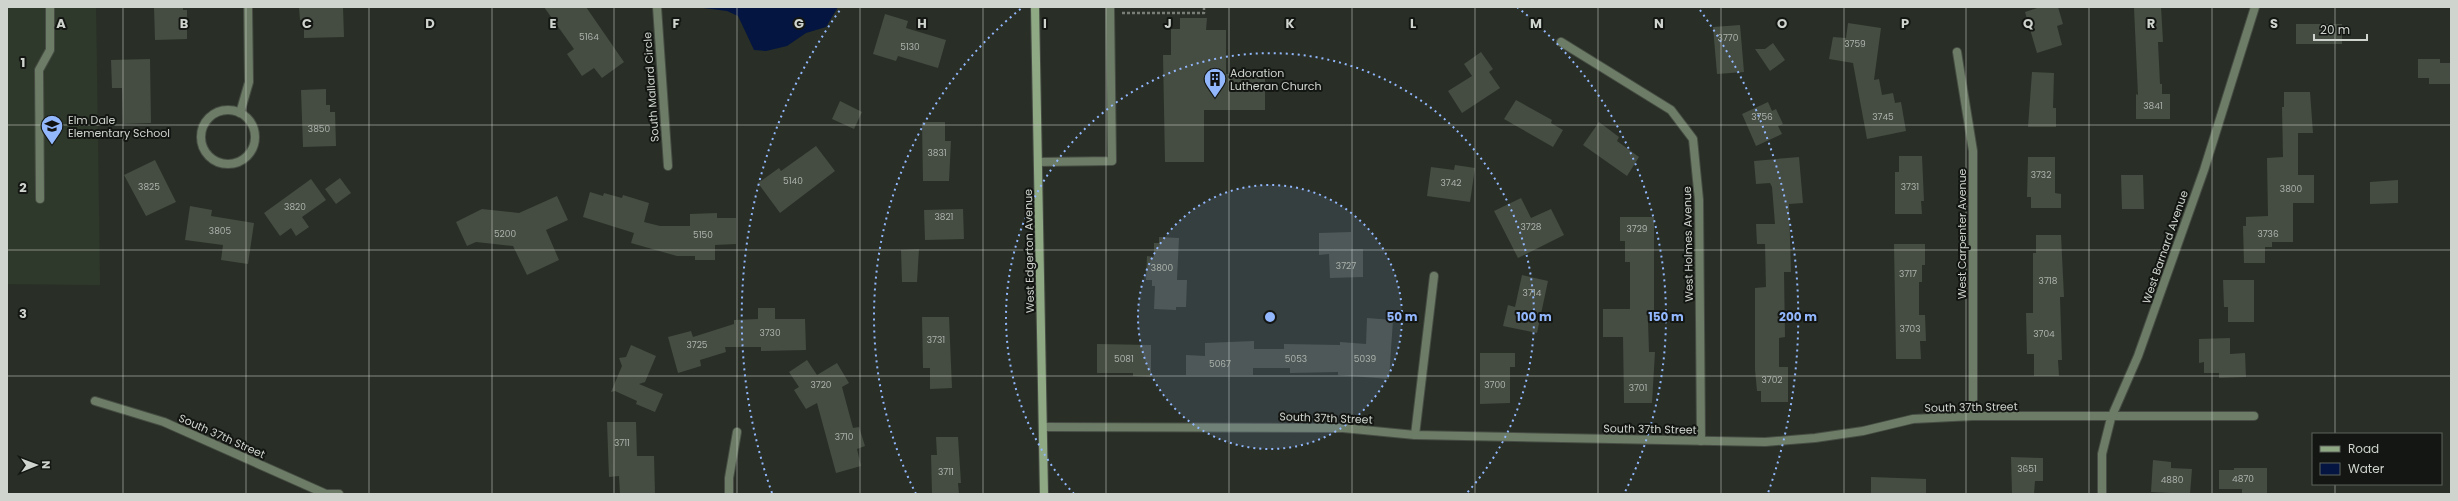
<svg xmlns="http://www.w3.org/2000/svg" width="2458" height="501" viewBox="0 0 2458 501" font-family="Poppins,sans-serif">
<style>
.built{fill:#2f392b}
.water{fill:#031540}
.building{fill:#454c42}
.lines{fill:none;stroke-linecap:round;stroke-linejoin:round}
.lane-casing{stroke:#474d44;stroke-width:10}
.street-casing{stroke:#474d44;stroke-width:10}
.secondary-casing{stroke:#474d44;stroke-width:10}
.path{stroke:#787d76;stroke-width:2.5;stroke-dasharray:3 2;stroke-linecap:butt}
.lane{stroke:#6c7c66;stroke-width:8}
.street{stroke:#6c7c66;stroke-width:8}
.secondary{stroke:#90a985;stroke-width:8}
.grid{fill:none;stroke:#cfd4ce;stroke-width:1;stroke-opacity:0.55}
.ring{fill:none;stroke:#92b7fd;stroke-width:2;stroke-dasharray:2 4}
.labels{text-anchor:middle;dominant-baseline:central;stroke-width:4;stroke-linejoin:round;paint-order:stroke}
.number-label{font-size:9px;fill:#acb2ab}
.poi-label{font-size:11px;fill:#cfd4ce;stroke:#131612;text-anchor:start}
.street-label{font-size:11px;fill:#cfd4ce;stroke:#131612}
.grid-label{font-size:13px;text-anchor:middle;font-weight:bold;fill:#cfd4ce;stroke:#131612;stroke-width:4;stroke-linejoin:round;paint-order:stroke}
.centre{fill:#92b7fd;stroke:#131612;stroke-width:2}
.ring-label{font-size:12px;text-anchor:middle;font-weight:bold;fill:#92b7fd;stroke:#131612;stroke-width:4;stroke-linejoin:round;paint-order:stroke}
</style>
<rect width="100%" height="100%" fill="#292f26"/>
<polygon class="built" points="7,7 96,7 100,285 7,284"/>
<polygon class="water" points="695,7 838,7 826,27 806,33 787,46 766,51 754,50 738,16 727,11"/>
<g class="building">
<polygon points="154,7 183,7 183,10 187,10 187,39 155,40"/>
<polygon points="299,7 343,7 344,37 304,38 304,20 300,20"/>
<polygon points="544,7 586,7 624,62 602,78 594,68 582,76 567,54 574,49"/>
<polygon points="2040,7 2058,7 2063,24 2057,26 2062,45 2037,53 2025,12"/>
<polygon points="2161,7 2163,42 2158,42 2160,84 2162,84 2162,94 2170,94 2170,119 2136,119 2136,94 2138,95 2134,8"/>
<polygon points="885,14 908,21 906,28 946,40 938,68 898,56 896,61 873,54"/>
<polygon points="1180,18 1207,18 1206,30 1226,30 1226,74 1265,74 1265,110 1204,110 1204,162 1165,162 1163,55 1171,55 1171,29 1180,29"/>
<polygon points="1848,23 1881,28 1874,80 1879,79 1882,95 1893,93 1895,103 1901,102 1906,131 1867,139 1853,63 1829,59 1833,37 1846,38"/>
<rect x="2296" y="24" width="46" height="20"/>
<polygon points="1740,25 1744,72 1717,74 1713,27"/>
<polygon points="1773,43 1785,60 1770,71 1755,49 1765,49"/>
<polygon points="1481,52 1493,69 1489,72 1500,88 1462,113 1448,91 1472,76 1464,64"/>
<polygon points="150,59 151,123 123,124 122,88 112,88 111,60"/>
<polygon points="2418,59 2440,59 2440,63 2451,63 2451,84 2429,84 2429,78 2418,78"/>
<polygon points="2032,72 2054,73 2053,108 2056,108 2056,127 2028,127"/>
<polygon points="326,89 326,105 330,105 330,112 335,112 336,146 303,147 301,90"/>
<polygon points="2284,92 2310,92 2313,133 2298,133 2298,175 2314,175 2314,203 2293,203 2293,242 2272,242 2272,247 2265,247 2265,263 2244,263 2243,226 2246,226 2246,217 2268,216 2267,158 2283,157 2282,107 2284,107"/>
<polygon points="1516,100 1552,120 1551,123 1563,130 1553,147 1504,119"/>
<polygon points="840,101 862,112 854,129 832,119"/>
<polygon points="1768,102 1772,111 1776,109 1783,124 1778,126 1782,134 1756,146 1742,114"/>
<polygon points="922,122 945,122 945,141 951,141 949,181 923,181"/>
<polygon points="1599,122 1619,137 1617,141 1639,157 1627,176 1583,145"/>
<polygon points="816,146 835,171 780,213 758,183 779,168 781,171"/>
<polygon points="1899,156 1922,156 1924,201 1921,201 1922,214 1895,214 1895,172 1899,172"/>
<polygon points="1799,157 1803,203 1789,204 1791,272 1784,272 1785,337 1779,338 1779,367 1788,367 1788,402 1761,402 1761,391 1757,391 1755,370 1755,288 1766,287 1765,244 1757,244 1756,224 1775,224 1772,187 1770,183 1756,184 1754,161"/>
<polygon points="2028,157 2055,157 2055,193 2061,194 2061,208 2031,208 2031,197 2027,197"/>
<polygon points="155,160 176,202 146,216 124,175"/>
<polygon points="1455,165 1475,168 1470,202 1427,196 1431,167 1454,170"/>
<polygon points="2121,175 2143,175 2144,209 2122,209"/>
<polygon points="340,178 351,193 336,204 325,189"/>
<polygon points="311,179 326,200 302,217 309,227 296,236 291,228 280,236 264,213"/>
<polygon points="2398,180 2398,203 2370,204 2370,182"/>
<polygon points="590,192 603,196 604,193 622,198 623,195 649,203 644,222 660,226 690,226 690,214 717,213 717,218 736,218 736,244 715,245 715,260 695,260 695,256 677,256 631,243 634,233 583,217"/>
<polygon points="557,196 568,220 546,230 559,260 527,275 513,246 476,242 467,246 456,222 482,209 519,213"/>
<polygon points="1521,198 1531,218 1551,209 1564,235 1518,258 1494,211"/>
<polygon points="190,206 212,210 211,216 254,223 248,264 221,260 223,245 185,240"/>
<polygon points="963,209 964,239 925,240 924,210"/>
<polygon points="1620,217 1654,217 1654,321 1648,321 1649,352 1655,352 1652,403 1624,403 1623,337 1603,337 1603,309 1630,309 1630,262 1625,262 1625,241 1620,241"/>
<polygon points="1351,232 1351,249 1363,249 1363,277 1330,278 1329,254 1319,255 1319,233"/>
<polygon points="2036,235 2061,235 2064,297 2060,297 2062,360 2058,360 2059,376 2034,376 2034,354 2027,354 2026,313 2033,313 2033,253 2036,253"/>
<polygon points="1159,237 1179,238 1177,280 1187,280 1186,307 1176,307 1176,310 1154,309 1155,286 1152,286 1152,280 1146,280 1147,256 1154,257 1154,243 1159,243"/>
<polygon points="1894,244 1925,244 1925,265 1922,265 1922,282 1919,282 1919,315 1925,315 1926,341 1920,341 1921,359 1896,359"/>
<polygon points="919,249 917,282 902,282 901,250"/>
<polygon points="1522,275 1548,281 1537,333 1503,326 1508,305 1515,307"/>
<polygon points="2223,280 2254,280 2254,322 2228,322 2228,307 2224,307"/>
<polygon points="758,308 775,308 775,319 805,319 806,350 761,351 761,347 725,347 726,352 700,360 701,366 678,373 668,337 691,331 693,337 734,324 734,320 758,319"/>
<polygon points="922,317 949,317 952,388 930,389 930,368 923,368"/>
<polygon points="1367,318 1393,320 1389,379 1338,375 1338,372 1290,373 1290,368 1253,368 1253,375 1186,375 1186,355 1205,356 1205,343 1254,341 1254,349 1284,349 1284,344 1340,345 1340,342 1366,344"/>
<polygon points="2230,338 2230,354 2245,353 2246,377 2219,378 2219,373 2204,373 2204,362 2199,363 2199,339"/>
<polygon points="1097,344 1151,345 1151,377 1133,376 1133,373 1097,373"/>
<polygon points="631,345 656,356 645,382 639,384 663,394 655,412 636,404 637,401 615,391 611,392 622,366 619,358 626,357"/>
<polygon points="1480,353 1515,353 1515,367 1510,367 1510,403 1480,404"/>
<polygon points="807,360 817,375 837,363 849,383 842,387 853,428 859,427 865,446 857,449 861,466 836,473 817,403 806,409 794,390 799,387 789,372"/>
<polygon points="607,422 636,422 637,456 654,456 655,494 620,494 619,476 609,477"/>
<polygon points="936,437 958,437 961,483 958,483 959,494 932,494 931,455 937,455"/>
<polygon points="2011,457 2043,458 2043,481 2035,481 2034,494 2012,494"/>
<polygon points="2153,460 2171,462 2171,468 2192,469 2190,494 2151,492"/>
<polygon points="2234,468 2267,468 2267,494 2242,494 2242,489 2219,489 2219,470 2234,470"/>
<polygon points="1871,477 1926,479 1926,494 1871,494"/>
</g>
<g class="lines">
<g class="lane-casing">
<g id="lane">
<polyline points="1038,162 1112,161 1110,7"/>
<polyline points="40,199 39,70 50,50 50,7"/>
</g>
</g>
<g class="street-casing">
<g id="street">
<polyline points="657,7 668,166"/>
<polyline points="1561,42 1671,110 1693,139 1699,200 1701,441"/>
<polyline points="1957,52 1973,151 1973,416"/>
<circle cx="228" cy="137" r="27"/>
<polyline points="240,113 249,82 248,7"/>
<polyline points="95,401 164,422 326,494 339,494"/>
<polyline points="1043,427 1343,428 1415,435 1765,442 1815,438 1863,431 1913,419 1973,416 2254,416"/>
<polyline points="1415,435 1434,276"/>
<polyline points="729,494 729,478 737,432"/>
<polyline points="2102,494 2102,454 2111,418 2138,356 2204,170 2255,7"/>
</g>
</g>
<g class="secondary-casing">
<polyline id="secondary" points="1035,7 1044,494"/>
</g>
<polyline class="path" points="1122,13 1204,13 1204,7"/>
<use href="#lane" class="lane"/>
<use href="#street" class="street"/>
<use href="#secondary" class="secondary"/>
</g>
<path class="grid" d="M 123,7 L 123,494M 246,7 L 246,494M 369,7 L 369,494M 492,7 L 492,494M 614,7 L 614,494M 737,7 L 737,494M 860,7 L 860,494M 983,7 L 983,494M 1106,7 L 1106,494M 1229,7 L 1229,494M 1352,7 L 1352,494M 1475,7 L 1475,494M 1598,7 L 1598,494M 1721,7 L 1721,494M 1844,7 L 1844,494M 1966,7 L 1966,494M 2089,7 L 2089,494M 2212,7 L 2212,494M 2335,7 L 2335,434M 7,125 L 2451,125M 7,250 L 2451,250M 7,376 L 2451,376M 2335,484 L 2335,494"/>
<circle cx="1270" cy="317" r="132" fill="#92b7fd" fill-opacity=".12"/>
<g class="ring">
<circle cx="1270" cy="317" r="132"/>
<path d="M1074 494A264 264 0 1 1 1466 494"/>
<path d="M916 494A396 396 0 0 1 1023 7M1517 7A396 396 0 0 1 1624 494"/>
<path d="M772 493A528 528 0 0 1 840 10M1700 10A528 528 0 0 1 1768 493"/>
</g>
<defs>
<g id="building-pin" transform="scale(1.15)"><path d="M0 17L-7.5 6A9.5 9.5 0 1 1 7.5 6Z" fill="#92b7fd" stroke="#131612"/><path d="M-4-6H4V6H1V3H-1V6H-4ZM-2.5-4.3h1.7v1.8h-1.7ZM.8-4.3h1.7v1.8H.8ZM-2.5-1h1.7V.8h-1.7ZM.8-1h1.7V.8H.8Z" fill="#111"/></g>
<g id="school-pin" transform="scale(1.15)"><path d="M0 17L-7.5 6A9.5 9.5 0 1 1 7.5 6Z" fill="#92b7fd" stroke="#131612"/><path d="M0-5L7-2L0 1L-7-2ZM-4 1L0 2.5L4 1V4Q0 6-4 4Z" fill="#111"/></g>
</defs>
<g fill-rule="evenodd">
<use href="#building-pin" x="1215" y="79"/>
<use href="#school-pin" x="52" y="126"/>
</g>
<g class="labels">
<g class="number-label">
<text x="589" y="37">5164</text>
<text x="1728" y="38">3770</text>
<text x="1855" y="44">3759</text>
<text x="910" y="47">5130</text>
<text x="2153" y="106">3841</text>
<text x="1762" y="117">3756</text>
<text x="1883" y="117">3745</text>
<text x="319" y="129">3850</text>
<text x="937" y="153">3831</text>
<text x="2041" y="175">3732</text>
<text x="793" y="181">5140</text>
<text x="1451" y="183">3742</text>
<text x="149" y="187">3825</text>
<text x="1910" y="187">3731</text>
<text x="2291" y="189">3800</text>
<text x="295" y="207">3820</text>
<text x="944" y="217">3821</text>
<text x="1531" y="227">3728</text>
<text x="1637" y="229">3729</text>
<text x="220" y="231">3805</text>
<text x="505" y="234">5200</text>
<text x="2268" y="234">3736</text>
<text x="703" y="235">5150</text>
<text x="1346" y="266">3727</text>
<text x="1162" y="268">3800</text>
<text x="1908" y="274">3717</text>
<text x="2048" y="281">3718</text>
<text x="1532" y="293">3714</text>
<text x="1910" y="329">3703</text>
<text x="770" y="333">3730</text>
<text x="2044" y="334">3704</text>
<text x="936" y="340">3731</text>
<text x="697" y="345">3725</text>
<text x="1124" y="359">5081</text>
<text x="1296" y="359">5053</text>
<text x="1365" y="359">5039</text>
<text x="1220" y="364">5067</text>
<text x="1772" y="380">3702</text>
<text x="821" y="385">3720</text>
<text x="1495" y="385">3700</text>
<text x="1638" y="388">3701</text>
<text x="844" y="437">3710</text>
<text x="622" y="443">3711</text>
<text x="2027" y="469">3651</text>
<text x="946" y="472">3711</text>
<text x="2243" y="479">4870</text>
<text x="2172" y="480">4880</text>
</g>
<g class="poi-label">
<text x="1230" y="73">Adoration<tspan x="1230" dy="13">Lutheran Church</tspan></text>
<text x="68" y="120">Elm Dale<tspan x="68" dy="13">Elementary School</tspan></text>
</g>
<g class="street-label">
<text transform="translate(651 87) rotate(-94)">South Mallard Circle</text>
<text transform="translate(1962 234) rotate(-90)">West Carpenter Avenue</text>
<text transform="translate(1688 244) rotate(-91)">West Holmes Avenue</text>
<text transform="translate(2165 247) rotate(-71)">West Barnard Avenue</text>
<text transform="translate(1029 251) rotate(-91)">West Edgerton Avenue</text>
<text transform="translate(1971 407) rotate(-1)">South 37th Street</text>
<text transform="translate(1326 418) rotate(2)">South 37th Street</text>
<text transform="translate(1650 429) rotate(1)">South 37th Street</text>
<text transform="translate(222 436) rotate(24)">South 37th Street</text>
</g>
</g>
<g class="grid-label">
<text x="61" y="28">A</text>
<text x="184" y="28">B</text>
<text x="307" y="28">C</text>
<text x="430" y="28">D</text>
<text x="553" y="28">E</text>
<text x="676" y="28">F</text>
<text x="799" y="28">G</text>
<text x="922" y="28">H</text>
<text x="1045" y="28">I</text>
<text x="1168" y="28">J</text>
<text x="1290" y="28">K</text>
<text x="1413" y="28">L</text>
<text x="1536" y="28">M</text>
<text x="1659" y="28">N</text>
<text x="1782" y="28">O</text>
<text x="1905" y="28">P</text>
<text x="2028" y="28">Q</text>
<text x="2151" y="28">R</text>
<text x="2274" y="28">S</text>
<text x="23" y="67">1</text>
<text x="23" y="192">2</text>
<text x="23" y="318">3</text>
</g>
<circle cx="1270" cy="317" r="6" class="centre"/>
<g class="ring-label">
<text x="1402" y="321">50 m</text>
<text x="1534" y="321">100 m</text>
<text x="1666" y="321">150 m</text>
<text x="1798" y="321">200 m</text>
</g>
<rect width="2458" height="501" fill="none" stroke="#cfd4ce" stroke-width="16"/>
<rect x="2312" y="433" width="130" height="52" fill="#131612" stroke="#5e625d"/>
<rect x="2320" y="446" width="20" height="6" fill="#90a985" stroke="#5e625d"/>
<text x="2348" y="453" font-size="12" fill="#cfd4ce">Road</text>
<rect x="2320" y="463" width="20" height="12" fill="#031540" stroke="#5e625d"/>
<text x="2348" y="473" font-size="12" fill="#cfd4ce">Water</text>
<g transform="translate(36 465) rotate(89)" stroke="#131612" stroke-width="3" paint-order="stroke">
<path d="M0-3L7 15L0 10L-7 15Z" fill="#cfd4ce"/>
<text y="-6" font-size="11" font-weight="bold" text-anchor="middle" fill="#cfd4ce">N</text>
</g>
<path d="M2314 34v6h53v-6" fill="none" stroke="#cfd4ce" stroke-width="2"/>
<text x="2320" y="34" font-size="12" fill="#cfd4ce" stroke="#131612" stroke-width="3" paint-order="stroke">20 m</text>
</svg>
